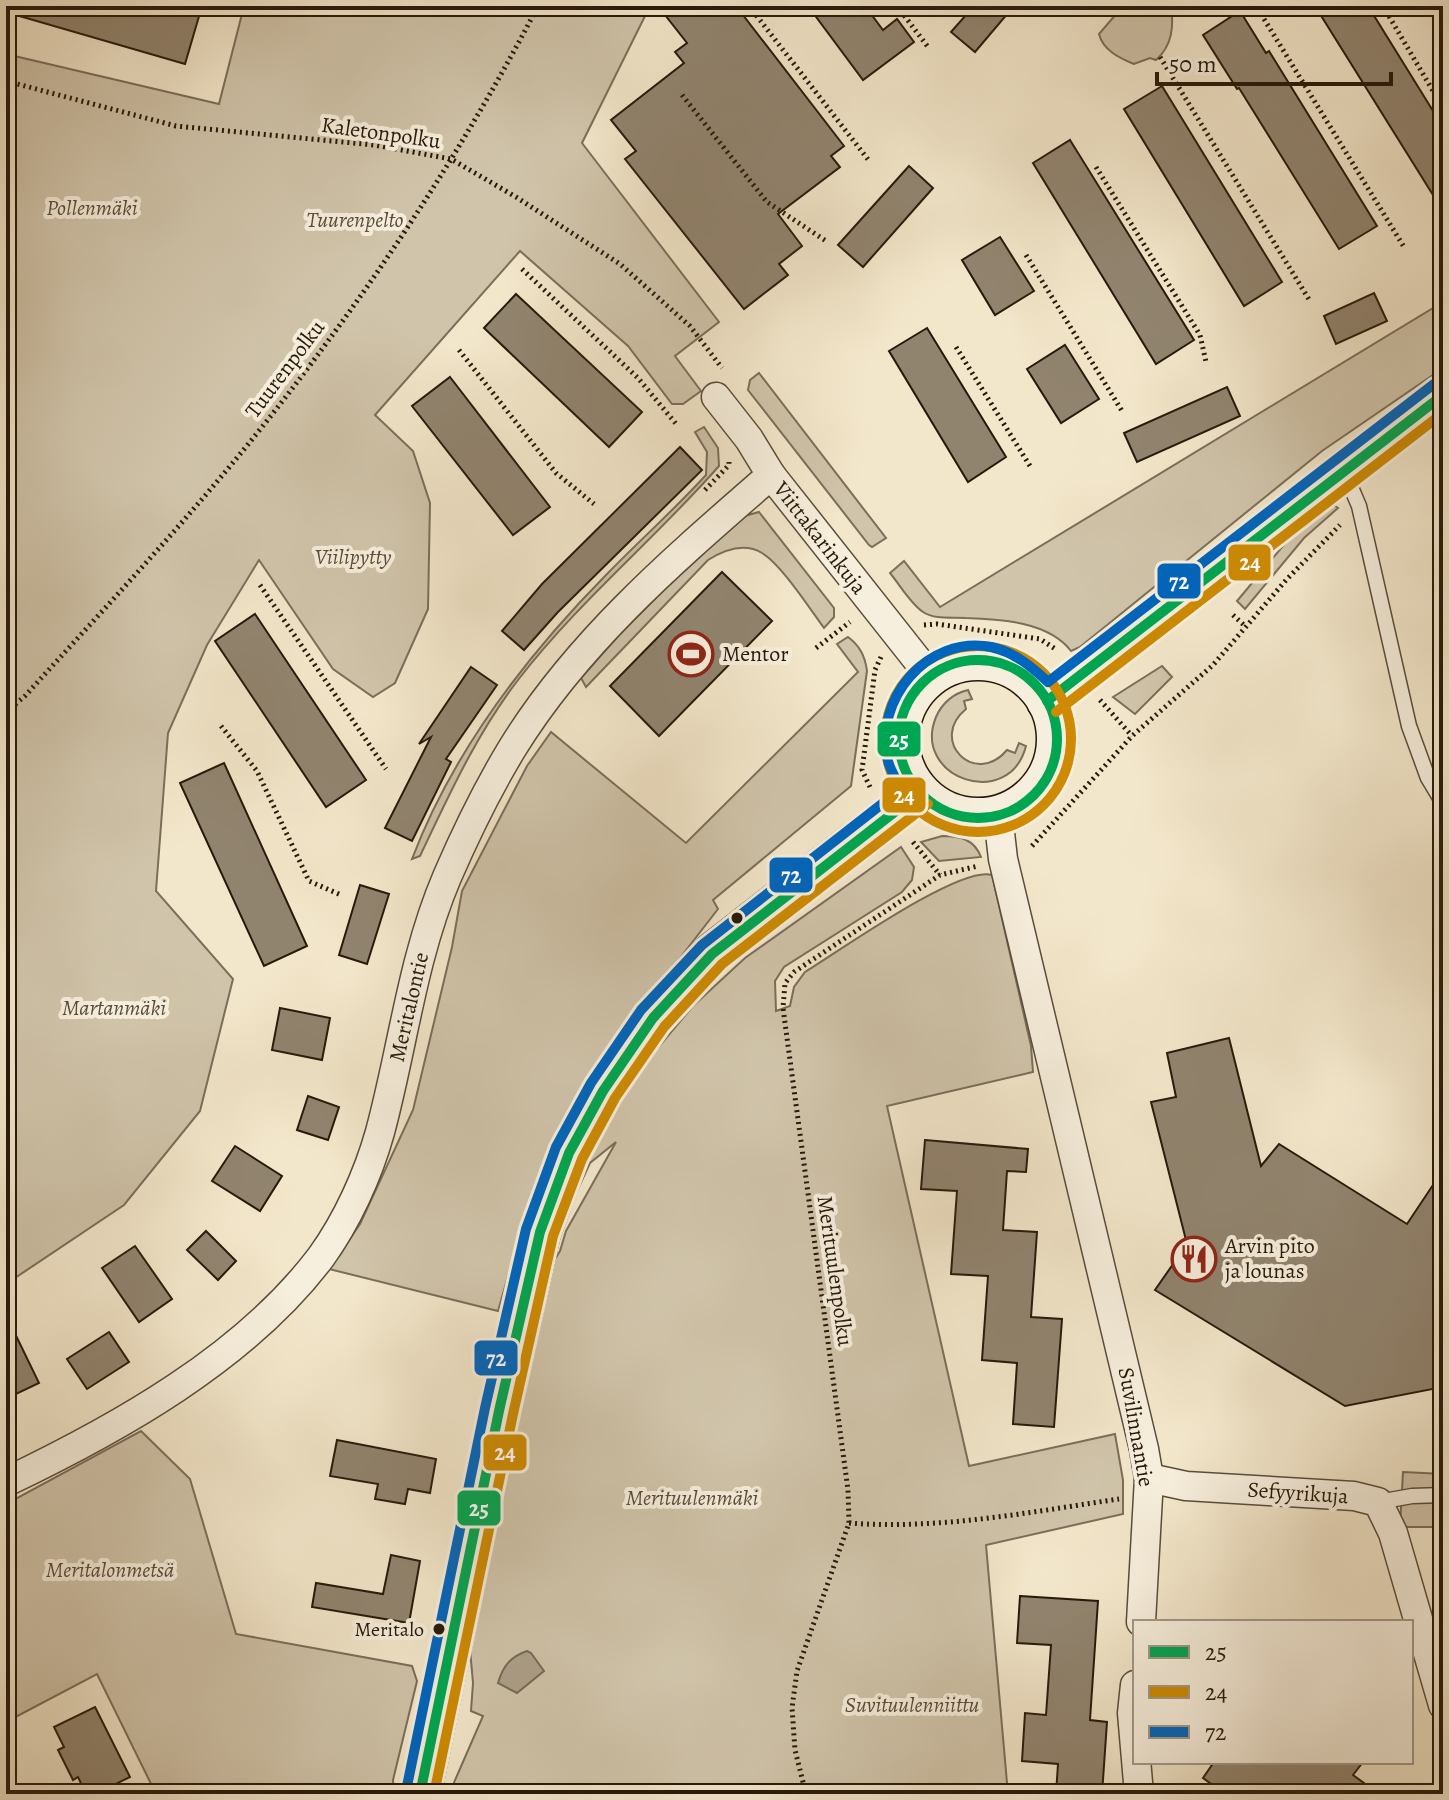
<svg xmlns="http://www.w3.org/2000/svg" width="1449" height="1800" viewBox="0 0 1449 1800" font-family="Alegreya,serif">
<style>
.green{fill:#d0c4aa;stroke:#7b6e5a;stroke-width:2}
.water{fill:#ada18a;stroke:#776b57;stroke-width:2}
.building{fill:#91846f;stroke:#26190b;stroke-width:2}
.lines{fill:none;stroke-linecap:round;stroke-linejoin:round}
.lane-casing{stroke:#594c3b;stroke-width:17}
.street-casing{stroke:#594c3b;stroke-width:31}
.secondary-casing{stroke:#26190b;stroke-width:43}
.path{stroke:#26190b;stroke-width:5;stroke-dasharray:2 4;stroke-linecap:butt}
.lane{stroke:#f7efdd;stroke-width:14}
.street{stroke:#f7efdd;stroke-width:28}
.secondary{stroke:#f7efdd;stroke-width:40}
.bus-1-casing{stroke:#f7efdd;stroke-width:16}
.bus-2-casing{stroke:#f7efdd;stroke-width:16}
.bus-3-casing{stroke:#f7efdd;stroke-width:16}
.bus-1{stroke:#00a651;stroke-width:10}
.bus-2{stroke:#cd8a02;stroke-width:10}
.bus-3{stroke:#0065bd;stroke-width:10}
.bus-dot{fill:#26190b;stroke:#f7efdd;stroke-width:3}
.labels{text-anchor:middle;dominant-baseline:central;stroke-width:8;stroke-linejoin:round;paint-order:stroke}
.bus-label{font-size:20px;fill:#26190b;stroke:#f7efdd;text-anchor:end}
.street-label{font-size:22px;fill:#26190b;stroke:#f7efdd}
.park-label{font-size:22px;font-style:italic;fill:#594c3b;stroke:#f7efdd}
.poi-label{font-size:22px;fill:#26190b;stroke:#f7efdd;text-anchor:start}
.line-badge{stroke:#f7efdd;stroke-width:3}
.badge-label{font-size:22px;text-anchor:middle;font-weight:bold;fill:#fff}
</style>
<rect width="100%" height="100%" fill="#f3e7cb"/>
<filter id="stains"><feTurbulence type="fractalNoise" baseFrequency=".0025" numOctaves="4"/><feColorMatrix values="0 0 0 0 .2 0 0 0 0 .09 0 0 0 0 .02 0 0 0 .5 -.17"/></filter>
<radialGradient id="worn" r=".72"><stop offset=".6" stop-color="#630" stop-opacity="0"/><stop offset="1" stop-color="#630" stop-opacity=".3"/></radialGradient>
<g class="green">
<polygon points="244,6 650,6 582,143 719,322 675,356 701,391 683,404 672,404 628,346 520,251 375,415 413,451 430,503 428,609 395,683 373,697 333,669 259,560 207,645 168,733 156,891 233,979 200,1111 124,1205 6,1284 6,54 219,104"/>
<path d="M 1123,6 L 1171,6 C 1174,27 1172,46 1156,60 L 1150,58 L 1134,64 C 1119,58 1103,50 1099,34 Z"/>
<path d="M 1443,302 L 1443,368 L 1322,451 L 1080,647 L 1071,651 C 1049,622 1001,619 966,618 C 952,617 935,620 923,612 C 910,603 900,585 890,573 L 904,561 L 940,607 Z"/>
<polygon points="759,373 886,538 872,547 869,545 748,390 750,380"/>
<path d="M 704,427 L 718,448 L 719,466 C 654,540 580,600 518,680 C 477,733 449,795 420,856 L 412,859 C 453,751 526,656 607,574 C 639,541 675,509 706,475 L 707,452 L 695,432 Z"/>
<polygon points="1327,500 1338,508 1304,538 1245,609 1237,601 1293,534"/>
<path d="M 759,512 L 834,608 L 834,617 L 824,628 C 810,609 781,564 762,553 C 744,542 724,550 708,560 L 586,687 L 581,678 L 619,635 L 725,528 L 741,517 Z"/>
<path d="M 848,637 C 860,646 865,656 867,671 L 851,786 L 713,900 L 718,909 L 642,1007 L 529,1204 L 498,1311 L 329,1269 L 360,1224 L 413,1110 L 452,947 L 462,891 L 527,766 L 551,732 L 686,843 L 858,672 L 837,644 Z"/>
<polygon points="1162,666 1172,677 1135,714 1113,697"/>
<path d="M 968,690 L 972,699 L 964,701 L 966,709 C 928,740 975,788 1007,750 L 1015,753 L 1019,743 L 1026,746 C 1009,812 911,778 936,717 C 942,703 954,693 968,690 Z"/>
<path d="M 942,836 C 960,836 974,839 981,857 L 939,861 L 921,842 Z"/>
<path d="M 901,847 L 914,867 L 912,880 L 902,892 L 784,967 L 775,981 L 776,1011 L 790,1006 L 794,987 L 805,972 C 838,952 960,865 992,875 L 1031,1046 L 1033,1072 L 887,1106 L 969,1466 L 1115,1434 L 1123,1480 L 1123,1514 L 986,1545 L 1008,1794 L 449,1794 L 483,1716 L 471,1711 L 473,1683 L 469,1638 L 502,1475 L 550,1267 L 560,1251 L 566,1231 L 616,1142 L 590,1163 L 570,1206 L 575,1178 L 635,1075 L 693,1006 L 745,958 Z"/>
<polygon points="141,1431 190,1479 236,1634 412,1666 417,1681 393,1780 394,1794 156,1794 97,1674 6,1722 6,1504"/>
<polygon points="1403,1472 1443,1474 1443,1527 1400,1527"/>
</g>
<path class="water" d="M 527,1651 L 531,1653 L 544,1671 L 517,1693 L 498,1683 C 503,1666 510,1657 527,1651 Z"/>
<g class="building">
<polygon points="10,6 202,6 185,64 9,13"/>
<polygon points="658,6 736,6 844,146 831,156 840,167 778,214 802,246 779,264 788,275 744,309 625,159 636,151 611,120 684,63 675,52 687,43"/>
<polygon points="808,6 865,6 883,30 897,19 914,42 863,80"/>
<polygon points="974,6 1014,6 975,52 951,32"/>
<polygon points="1315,6 1368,6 1443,127 1443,211"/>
<polygon points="1240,11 1266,53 1269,51 1377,226 1339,249 1239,88 1237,89 1203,35"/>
<polygon points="1162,86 1282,282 1244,306 1124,109"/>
<polygon points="1070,140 1194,340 1156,364 1033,163"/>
<polygon points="909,166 933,188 863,267 838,245"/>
<polygon points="1000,237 1034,291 995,315 962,260"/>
<polygon points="1374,293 1387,321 1336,344 1324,316"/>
<polygon points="516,294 642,412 609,447 484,328"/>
<polygon points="927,328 1006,457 968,482 889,351"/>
<polygon points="1065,345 1099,399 1061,423 1027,369"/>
<polygon points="450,377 550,507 513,535 412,406"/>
<polygon points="1227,387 1240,416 1137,462 1124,433"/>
<polygon points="680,447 702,470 558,612 524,650 502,631 542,584"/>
<polygon points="722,572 772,621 659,736 610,686"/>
<polygon points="255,614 366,780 326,807 215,641"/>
<polygon points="471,667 497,685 446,759 451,762 412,841 385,828 431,737 419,744"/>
<polygon points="224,763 307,946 264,966 180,783"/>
<polygon points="360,885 389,894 367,964 339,955"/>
<polygon points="280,1008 330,1018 322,1060 272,1050"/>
<polygon points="1229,1038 1261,1166 1279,1144 1407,1224 1443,1170 1443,1313 1437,1315 1443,1342 1443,1387 1345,1406 1155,1290 1187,1244 1151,1102 1176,1097 1167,1053"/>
<polygon points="308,1096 339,1107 328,1140 297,1130"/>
<polygon points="925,1140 1028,1149 1026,1172 1007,1171 1003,1230 1037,1232 1031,1317 1062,1319 1054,1427 1013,1424 1017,1363 982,1360 988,1276 951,1274 957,1191 921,1189"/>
<polygon points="235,1146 282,1176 260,1211 212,1181"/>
<polygon points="206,1231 236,1261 218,1280 187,1250"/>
<polygon points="135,1246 172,1299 139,1322 102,1268"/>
<polygon points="6,1315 39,1383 16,1394 6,1373"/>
<polygon points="109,1332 129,1362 87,1389 67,1359"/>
<polygon points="337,1440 436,1459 430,1493 408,1489 405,1504 375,1499 378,1484 330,1476"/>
<polygon points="391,1555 420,1561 409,1623 312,1607 316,1583 383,1594"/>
<polygon points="1020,1596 1098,1601 1090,1720 1107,1722 1102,1794 1056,1794 1058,1764 1022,1761 1025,1713 1046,1715 1051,1645 1017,1643"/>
<polygon points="95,1707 130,1777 95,1794 86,1794 78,1777 73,1780 58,1750 64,1747 54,1727"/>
<polygon points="1214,1762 1363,1762 1353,1775 1379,1794 1225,1794 1203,1778"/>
</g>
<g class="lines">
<g class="lane-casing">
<g id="lane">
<polyline points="1345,473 1359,506 1409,726 1428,778 1443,803"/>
<polyline points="1378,1502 1412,1496 1443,1495"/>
</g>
</g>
<g class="street-casing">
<g id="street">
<polyline points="716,397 749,439 771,475 930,676"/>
<polyline points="998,815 1003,859 1144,1449 1149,1478 1141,1622"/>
<polyline points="1149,1478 1186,1486 1354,1496 1378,1502 1393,1533 1443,1705"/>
<path d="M 6,1482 C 117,1429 245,1358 321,1257 C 347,1221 368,1175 380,1132 C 403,1047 412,959 447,877 C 466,833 488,788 513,747 C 579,640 677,557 771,475"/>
<polyline points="1135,1685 1132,1713 1139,1794"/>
</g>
</g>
<g class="secondary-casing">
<g id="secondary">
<circle cx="978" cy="739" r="79"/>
<polyline points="1047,701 1443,395"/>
<polyline points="420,1794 499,1411 540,1232 569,1153 603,1091 653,1018 712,954 919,793"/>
</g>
</g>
<g class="path">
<polyline points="749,6 870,162"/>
<polyline points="897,6 928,47"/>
<polyline points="1383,6 1443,108"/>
<polyline points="1264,19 1404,247"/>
<polyline points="1160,57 1310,301"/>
<polyline points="6,81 176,126 374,145 451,159 516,197 620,264 690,326 722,368"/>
<polyline points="682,95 767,202 826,241"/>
<polyline points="1096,167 1200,335 1206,362"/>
<polyline points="1026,255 1122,411"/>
<polyline points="522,269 638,378 677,425"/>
<polyline points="956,347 1030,466"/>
<polyline points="459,350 556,473 594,504"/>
<polyline points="705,490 729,465 729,462"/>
<polyline points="260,585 386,769"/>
<polyline points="1233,615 1246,627"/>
<polyline points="924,625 937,624 1040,639 1057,650"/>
<polyline points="816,648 850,622"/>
<polyline points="1100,700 1132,736"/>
<path d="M 6,712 L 25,696 C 102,611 182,526 254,437 C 362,303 459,158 538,6"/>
<polyline points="221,726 257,771 309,881 341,895"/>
<polyline points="870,787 862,770 875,670 881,657"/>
<polyline points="913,842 940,875"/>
<polyline points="1032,846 1132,736 1213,665 1287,579 1340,525"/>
<path d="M 849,1523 C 940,1530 1030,1512 1119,1499"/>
<polyline points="806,1794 795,1750 792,1708 797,1671 849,1523 848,1490 783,1008 785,983 794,972 940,875 978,866"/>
</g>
<use href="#lane" class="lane"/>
<use href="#street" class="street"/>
<use href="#secondary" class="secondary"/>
<g class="bus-1-casing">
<g id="bus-1">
<circle cx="978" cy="739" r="79"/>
<polyline points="1047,701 1443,395"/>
<polyline points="420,1794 499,1411 540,1232 569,1153 603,1091 653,1018 712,954 919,793"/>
</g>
</g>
<g class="bus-2-casing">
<g id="bus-2">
<circle cx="978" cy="739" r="93"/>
<polyline points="1056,712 1443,413"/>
<polyline points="434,1794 513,1414 553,1236 582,1159 615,1098 664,1027 722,964 928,804"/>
</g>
</g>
<g class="bus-3-casing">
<path id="bus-3" d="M 406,1791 L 485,1408 L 526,1229 L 556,1147 L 591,1083 L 641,1010 L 702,945 L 901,789 C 897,780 890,770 888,761 C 873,700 927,635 991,647 C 1014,652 1031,666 1048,682 L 1434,384"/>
</g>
<use href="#bus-1" class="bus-1"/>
<use href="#bus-2" class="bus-2"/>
<use href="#bus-3" class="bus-3"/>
</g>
<defs>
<g id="stadium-ring" transform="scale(2.3)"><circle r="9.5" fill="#f7efdd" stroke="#8f2418" stroke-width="1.5"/><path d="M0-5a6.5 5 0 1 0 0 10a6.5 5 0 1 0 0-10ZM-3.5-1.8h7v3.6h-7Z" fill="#8f2418"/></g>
<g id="restaurant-ring" transform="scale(2.3)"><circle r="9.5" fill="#f7efdd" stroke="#8f2418" stroke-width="1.5"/><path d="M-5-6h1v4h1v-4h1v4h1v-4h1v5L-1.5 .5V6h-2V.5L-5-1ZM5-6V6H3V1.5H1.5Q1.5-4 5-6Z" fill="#8f2418"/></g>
</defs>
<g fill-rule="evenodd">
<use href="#stadium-ring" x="691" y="654"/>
<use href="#restaurant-ring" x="1194" y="1259"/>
</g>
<g class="bus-dot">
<circle cx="737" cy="918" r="7"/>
<circle cx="439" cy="1629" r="7"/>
</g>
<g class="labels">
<g class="bus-label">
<text x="424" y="1629">Meritalo</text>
</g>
<g class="street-label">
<text transform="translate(381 133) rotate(8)">Kaletonpolku</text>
<text transform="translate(285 369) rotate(-53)">Tuurenpolku</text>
<text transform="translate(820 538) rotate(52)">Viittakarinkuja</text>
<text transform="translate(409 1007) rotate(-77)">Meritalontie</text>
<text transform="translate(835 1271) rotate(82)">Merituulenpolku</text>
<text transform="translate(1136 1427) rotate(80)">Suvilinnantie</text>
<text transform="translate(1298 1493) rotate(4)">Sefyyrikuja</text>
</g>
<g class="park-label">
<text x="92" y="208">Pollenmäki</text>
<text x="355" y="220">Tuurenpelto</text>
<text x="353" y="557">Viilipytty</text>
<text x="114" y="1008">Martanmäki</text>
<text x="692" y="1498">Merituulenmäki</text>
<text x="110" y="1570">Meritalonmetsä</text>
<text x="912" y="1705">Suvituulenniittu</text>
</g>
<g class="poi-label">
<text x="722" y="654">Mentor</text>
<text x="1225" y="1246">Arvin pito<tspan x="1225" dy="25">ja lounas</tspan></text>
</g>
</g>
<g class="line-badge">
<rect x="1227" y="543" width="45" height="39" rx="8" fill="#cd8a02"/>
<rect x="1156" y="562" width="46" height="38" rx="8" fill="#0065bd"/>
<rect x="876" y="720" width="46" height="38" rx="8" fill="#00a651"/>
<rect x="881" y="776" width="46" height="38" rx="8" fill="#cd8a02"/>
<rect x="768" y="856" width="46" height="38" rx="8" fill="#0065bd"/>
<rect x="473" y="1339" width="46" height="38" rx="8" fill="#0065bd"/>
<rect x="482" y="1433" width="46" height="39" rx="8" fill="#cd8a02"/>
<rect x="456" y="1489" width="46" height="38" rx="8" fill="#00a651"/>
</g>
<g class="badge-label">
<text x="1250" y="570">24</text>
<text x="1179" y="589">72</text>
<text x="899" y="747">25</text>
<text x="904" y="803">24</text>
<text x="791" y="883">72</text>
<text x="496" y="1366">72</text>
<text x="505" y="1460">24</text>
<text x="479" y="1516">25</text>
</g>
<rect width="1449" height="1800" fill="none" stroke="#f3e7cb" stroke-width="32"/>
<rect x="8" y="8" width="1433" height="1784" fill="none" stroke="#26190b" stroke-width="4"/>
<rect x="16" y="16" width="1417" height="1768" fill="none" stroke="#26190b" stroke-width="2"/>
<rect x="1133" y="1620" width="280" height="144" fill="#f7efdd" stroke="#a39989" stroke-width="2"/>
<rect x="1149" y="1646" width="40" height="12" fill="#00a651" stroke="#a39989" stroke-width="2"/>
<text x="1205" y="1660" font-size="24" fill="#26190b">25</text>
<rect x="1149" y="1686" width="40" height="12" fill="#cd8a02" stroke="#a39989" stroke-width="2"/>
<text x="1205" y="1700" font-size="24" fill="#26190b">24</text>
<rect x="1149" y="1726" width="40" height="12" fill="#0065bd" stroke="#a39989" stroke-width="2"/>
<text x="1205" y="1740" font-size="24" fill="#26190b">72</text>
<path d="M1157 72v12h234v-12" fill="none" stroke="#26190b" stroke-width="4"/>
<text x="1169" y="72" font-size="24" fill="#26190b" stroke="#f7efdd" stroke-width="6" paint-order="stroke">50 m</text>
<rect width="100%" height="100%" filter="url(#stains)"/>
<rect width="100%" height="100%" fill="url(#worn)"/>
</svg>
